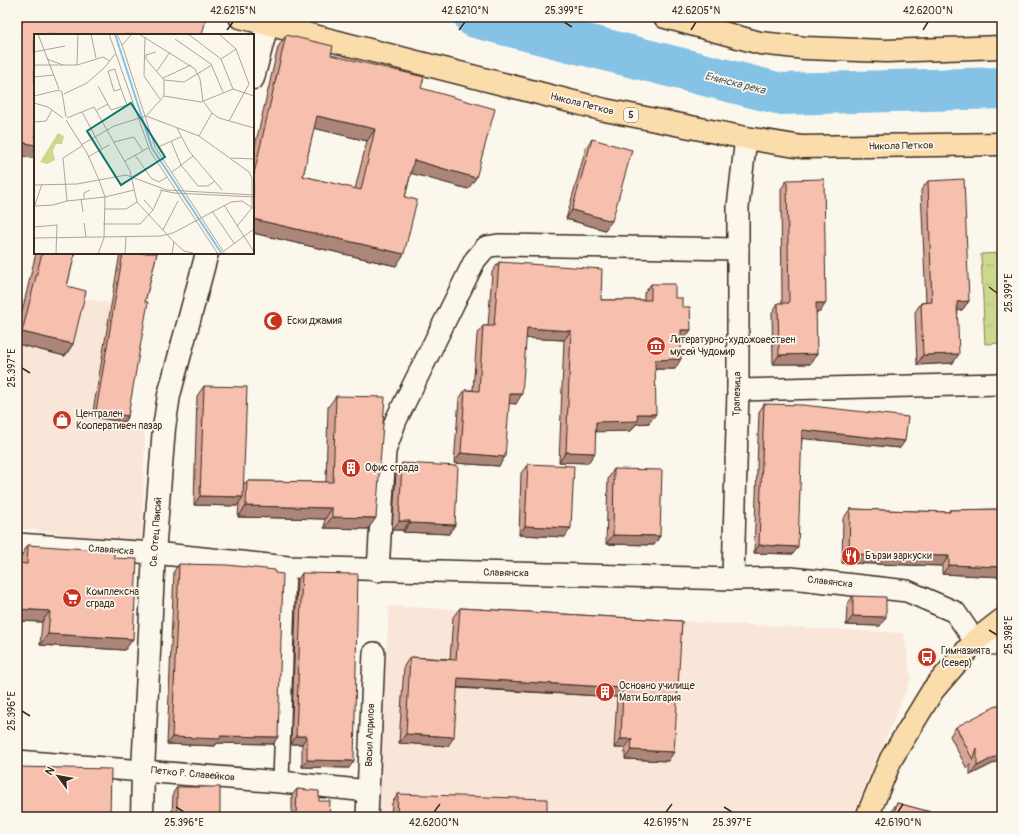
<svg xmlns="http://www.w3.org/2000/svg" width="1019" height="834" viewBox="0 0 1019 834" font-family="Pangolin,sans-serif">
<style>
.built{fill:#fae6d9}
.park{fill:url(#park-tufts);stroke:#848256}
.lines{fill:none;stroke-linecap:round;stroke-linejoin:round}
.river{stroke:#85c2e5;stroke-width:42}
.pedestrian-casing{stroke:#3b2a1e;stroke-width:18}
.minor-casing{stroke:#3b2a1e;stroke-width:24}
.tertiary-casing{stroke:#3b2a1e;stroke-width:25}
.primary-casing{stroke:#3b2a1e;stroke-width:25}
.pedestrian{stroke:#fbf7ec;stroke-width:15}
.minor{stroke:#fbf7ec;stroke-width:21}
.tertiary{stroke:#fbf7ec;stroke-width:22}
.primary{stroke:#fbddab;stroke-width:22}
.wall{fill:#d4a496;stroke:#3b2a1e;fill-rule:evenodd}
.shaded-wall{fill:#ad867a;stroke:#3b2a1e}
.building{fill:#f7bfae;stroke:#3b2a1e;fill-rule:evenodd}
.ticks{fill:none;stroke:#3b2a1e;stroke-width:1.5}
.labels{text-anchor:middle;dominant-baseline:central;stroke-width:3.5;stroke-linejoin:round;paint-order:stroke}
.shield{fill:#fbf7ec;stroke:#75685c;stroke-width:1}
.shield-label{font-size:9px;font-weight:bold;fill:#3b2a1e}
.street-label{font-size:10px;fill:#3b2a1e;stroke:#fbf7ec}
.poi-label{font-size:10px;fill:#3b2a1e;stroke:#fbf7ec;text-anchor:start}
.water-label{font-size:11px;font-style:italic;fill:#51585a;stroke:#fbf7ec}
.inset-river{fill:none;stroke:#85c2e5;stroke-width:2}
.inset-road{fill:none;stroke:#aea59a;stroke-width:1}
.view{fill:#0f766e;fill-opacity:0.15;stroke:#0f766e;stroke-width:2}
.inset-edge{fill:none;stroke:#3b2a1e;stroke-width:2}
.neatline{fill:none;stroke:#3b2a1e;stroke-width:1.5}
.ticks-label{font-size:10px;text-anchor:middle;fill:#3b2a1e}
</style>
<defs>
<pattern id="park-tufts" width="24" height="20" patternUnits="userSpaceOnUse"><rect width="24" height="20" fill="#ccd98d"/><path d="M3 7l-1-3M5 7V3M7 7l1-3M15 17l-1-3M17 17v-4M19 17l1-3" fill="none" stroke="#b0ba79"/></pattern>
</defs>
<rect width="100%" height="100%" fill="#fbf7ec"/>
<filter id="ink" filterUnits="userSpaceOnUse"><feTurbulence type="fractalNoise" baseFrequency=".025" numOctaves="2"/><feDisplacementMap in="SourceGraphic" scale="8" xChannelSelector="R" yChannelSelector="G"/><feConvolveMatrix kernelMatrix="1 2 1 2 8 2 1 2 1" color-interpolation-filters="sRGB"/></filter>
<g filter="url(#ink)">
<g class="built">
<polygon points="81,298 111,303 91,417 124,422 145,431 142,544 17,528 17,345 66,356"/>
<polygon points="389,606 904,633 911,679 852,817 378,817"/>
</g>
<polygon class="park" points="1002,253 1002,343 985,344 981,254"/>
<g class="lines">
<polyline class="river" points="475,17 781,94 1002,88"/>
<g class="pedestrian-casing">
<polyline id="pedestrian" points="281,782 288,567"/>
</g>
<g class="minor-casing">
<g id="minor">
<polyline points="738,390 1002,384"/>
<polyline points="17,544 154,553 288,567 733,579 791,578 907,591 955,612 975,641 1002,645"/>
<polyline points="378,571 385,451 396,420 475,260 486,247 498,245 738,249"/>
<polyline points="733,579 738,390 738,207 746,138"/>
<polyline points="17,761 281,782 368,791"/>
<polyline points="367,817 374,653"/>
</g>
</g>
<g class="tertiary-casing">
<g id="tertiary">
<polyline points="253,78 269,17"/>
<polyline points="142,817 143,770 154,553 164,428 169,395 207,253"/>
</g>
</g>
<g class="primary-casing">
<g id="primary">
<polyline points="240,17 605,110 746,138 802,147 1002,144"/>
<polyline points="665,17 760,43 805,48 886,51 1002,47"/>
<polyline points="867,817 891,759 933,690 975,641 1002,620"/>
</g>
</g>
<use href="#pedestrian" class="pedestrian"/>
<use href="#minor" class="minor"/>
<use href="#tertiary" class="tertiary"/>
<use href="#primary" class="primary"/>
</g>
<g class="wall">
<polygon points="18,17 196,17 35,35 17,155 17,21"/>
<path d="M 286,35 L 331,55 L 421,88 L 468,189 L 411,173 L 405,197 L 396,266 L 253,233 L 253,155 L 278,47 ZM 314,128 L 367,141 L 355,189 L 303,176 Z"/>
<polygon points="592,139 605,230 566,219 586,148"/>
<polygon points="787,180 820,312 816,312 810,364 773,364 772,313 778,303 782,303 781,189"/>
<polygon points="928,181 969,301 962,310 958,310 953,363 917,365 915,312 921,303 926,302 921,190"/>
<polygon points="36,253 75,253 67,286 73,344 65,356 17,344 17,332"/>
<polygon points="120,253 157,253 145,302 128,416 124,422 92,417"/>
<polygon points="499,262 601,300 644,300 644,293 651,284 675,298 682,307 684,340 681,340 675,369 655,369 649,423 636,424 631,431 596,431 588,463 559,462 564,340 526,338 516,404 509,403 499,466 454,463 459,399 465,390 473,390 477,335 483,326 488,326 492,272"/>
<polygon points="204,386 244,484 247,481 326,482 328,407 336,396 368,529 324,528 325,519 238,517 239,504 237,506 194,505 197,396"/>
<polygon points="764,404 900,448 802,438 793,554 754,553 759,412"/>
<polygon points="402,463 449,534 403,532 403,530 392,530 396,473"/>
<polygon points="528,464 565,537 519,535 521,473"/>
<polygon points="614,469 660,536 654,545 606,544 608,479"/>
<polygon points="850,509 949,512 950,510 1002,509 1002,577 942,574 942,566 842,563 843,519"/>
<polygon points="28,545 114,558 125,650 40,645 42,622 17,621 17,563 20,563 21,556"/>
<polygon points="179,564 273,744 217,743 215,746 167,744 174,571"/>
<polygon points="302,573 349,768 302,767 302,744 291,744 297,581"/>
<polygon points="853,596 880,626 846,625 847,605"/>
<polygon points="460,608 682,621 668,761 625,759 625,748 614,748 617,697 457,688 448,746 399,743 404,666 410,657 450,659 453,617"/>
<polygon points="956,727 1002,759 970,775 970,764 967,769 950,736"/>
<polygon points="177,787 220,817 172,817 173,793"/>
<polygon points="297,789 319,801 329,817 292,817 292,795"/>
<polygon points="398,794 547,817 391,817 392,803"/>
<polygon points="897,803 938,814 956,817 890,817 892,810"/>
</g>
<g class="shaded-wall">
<polygon points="317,116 375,129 367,141 309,127"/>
<polygon points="17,141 35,145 35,159 17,155"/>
<polygon points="414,160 476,178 468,189 406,172"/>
<polygon points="572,210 612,221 605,230 566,219"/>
<polygon points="253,219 404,254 396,266 253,233"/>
<polygon points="969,301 962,310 951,311 957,302"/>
<polygon points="816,303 826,303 820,312 809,312"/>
<polygon points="527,328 571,331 564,340 520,338"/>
<polygon points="681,330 691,330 684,340 674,340"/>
<polygon points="22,332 73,344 65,356 17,344 17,340"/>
<polygon points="817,354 810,364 773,364 779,355"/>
<polygon points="959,354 953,363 917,365 923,355"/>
<polygon points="681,359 675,369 649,369 655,360"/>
<polygon points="510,394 522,394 516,404 503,403"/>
<polygon points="96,411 128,416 124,422 92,417"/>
<polygon points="637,414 656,414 649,423 636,424 631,431 589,432 596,422"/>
<polygon points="802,430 905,441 900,448 797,438"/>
<polygon points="566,452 595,453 588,463 559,462"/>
<polygon points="461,453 505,457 499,466 454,463"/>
<polygon points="200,496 243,497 237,506 194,505"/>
<polygon points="246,506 332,508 325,519 238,517"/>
<polygon points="332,517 376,518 368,529 324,528"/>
<polygon points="399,521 410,521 403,530 392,530"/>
<polygon points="410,523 455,525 449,534 403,532"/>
<polygon points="525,526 571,528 565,537 519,535"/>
<polygon points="613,535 660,536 654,545 606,544"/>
<polygon points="759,545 798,547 793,554 754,553"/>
<polygon points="849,554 949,556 942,566 842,563"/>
<polygon points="949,565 1002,567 1002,577 942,574"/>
<polygon points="17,609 50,611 42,622 17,621"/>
<polygon points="853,616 886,617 880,626 846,625"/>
<polygon points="48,634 133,639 125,650 40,645"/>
<polygon points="458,678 623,688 617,697 452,687"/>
<polygon points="406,734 454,737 448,746 399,743"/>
<polygon points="220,736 278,737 273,744 217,743 215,746 167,744 172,737"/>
<polygon points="296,736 307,736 302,744 291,744"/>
<polygon points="621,739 632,739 625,748 614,748"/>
<polygon points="631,750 674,752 668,761 625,759"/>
<polygon points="1002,753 1002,759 970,775 977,766"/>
<polygon points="307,760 354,761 349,768 302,767"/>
</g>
<g class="building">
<polygon points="23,17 196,17 206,19 202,35 35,35 35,145 17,141 17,45"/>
<path d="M 286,35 L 333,46 L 331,55 L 424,77 L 421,88 L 495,109 L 476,178 L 414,160 L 405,197 L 417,200 L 404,254 L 253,219 L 253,178 ZM 317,116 L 375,129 L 361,190 L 303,176 Z"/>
<polygon points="592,139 632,150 612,221 572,210"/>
<polygon points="824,179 826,303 816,303 817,354 779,355 778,303 789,303 787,180"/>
<polygon points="964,179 969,301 957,302 959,354 923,355 921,303 932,302 928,181"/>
<polygon points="42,253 75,253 67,286 86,291 73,344 22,332"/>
<polygon points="123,253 157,253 145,302 148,302 128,416 96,411"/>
<polygon points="499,262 602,269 601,300 651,300 651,284 675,284 675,298 682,298 682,307 690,307 691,330 681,330 681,359 655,360 656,414 637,414 638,421 596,422 595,453 566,452 571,331 527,328 522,394 510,394 505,457 461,453 465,390 479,391 483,326 494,326"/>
<polygon points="204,386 247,387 243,497 200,496"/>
<polygon points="336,396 385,397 376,518 332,517 332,508 246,506 247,481 333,482"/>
<polygon points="764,404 803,405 908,417 905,441 802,430 798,547 759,545"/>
<polygon points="402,463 458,466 455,525 410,523 410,521 399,521"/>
<polygon points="528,464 574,466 571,528 525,526"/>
<polygon points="614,469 662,470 660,536 613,535"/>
<polygon points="850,509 950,512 950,510 1002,509 1002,567 949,565 949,556 849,554"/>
<polygon points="28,545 114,551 114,558 137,559 133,639 48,634 50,611 17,609 17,563 27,564"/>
<polygon points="179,564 227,565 275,570 275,573 283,574 278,737 220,736 220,739 172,737"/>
<polygon points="302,573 358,574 354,761 307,760 307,736 296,736"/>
<polygon points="853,596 886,597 886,617 853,616"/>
<polygon points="460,608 682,621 674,752 631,750 632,739 621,739 623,688 458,678 454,737 406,734 410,657 456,660"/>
<polygon points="17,653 20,654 17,724"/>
<polygon points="1002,703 1002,753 977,766 977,748 973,760 956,727"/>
<polygon points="17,767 111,769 110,817 17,817"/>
<rect x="177" y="787" width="43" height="30"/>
<polygon points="297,789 319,791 319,801 330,801 329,817 296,817"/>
<polygon points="398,794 547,799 547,817 397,817"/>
<polygon points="897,803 938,814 956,814 956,817 893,817"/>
<rect x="964" y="816" width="38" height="1"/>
</g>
</g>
<path class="ticks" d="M 564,22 L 572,27M 227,30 L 233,22M 459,30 L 465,22M 691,30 L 696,22M 923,30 L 928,22M 989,287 L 997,293M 22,368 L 30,373M 989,630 L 997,635M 22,711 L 30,716M 176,807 L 184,812M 724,807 L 732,812M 434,812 L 440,804M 666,812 L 672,804M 898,812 L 903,804"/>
<defs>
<g id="mosque-disc" transform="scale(1)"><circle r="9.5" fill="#c8321e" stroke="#fbf7ec"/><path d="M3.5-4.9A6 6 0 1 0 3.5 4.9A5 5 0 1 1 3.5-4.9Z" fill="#fff"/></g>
<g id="museum-disc" transform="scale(1)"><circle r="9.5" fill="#c8321e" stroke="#fbf7ec"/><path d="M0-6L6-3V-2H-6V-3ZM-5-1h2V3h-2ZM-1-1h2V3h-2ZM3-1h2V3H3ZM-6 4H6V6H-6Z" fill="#fff"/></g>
<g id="shop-disc" transform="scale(1)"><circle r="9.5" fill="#c8321e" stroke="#fbf7ec"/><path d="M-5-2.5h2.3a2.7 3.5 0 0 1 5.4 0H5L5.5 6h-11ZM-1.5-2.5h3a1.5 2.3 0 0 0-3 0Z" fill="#fff"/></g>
<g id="building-disc" transform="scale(1)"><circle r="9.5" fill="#c8321e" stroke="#fbf7ec"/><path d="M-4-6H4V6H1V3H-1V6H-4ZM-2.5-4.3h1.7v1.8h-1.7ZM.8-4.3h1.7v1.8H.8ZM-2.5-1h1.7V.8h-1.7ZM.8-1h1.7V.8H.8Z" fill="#fff"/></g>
<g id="restaurant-disc" transform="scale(1)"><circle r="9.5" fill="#c8321e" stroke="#fbf7ec"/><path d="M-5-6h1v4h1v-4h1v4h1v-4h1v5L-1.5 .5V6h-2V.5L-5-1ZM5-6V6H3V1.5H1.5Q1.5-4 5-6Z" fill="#fff"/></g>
<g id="supermarket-disc" transform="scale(1)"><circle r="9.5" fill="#c8321e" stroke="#fbf7ec"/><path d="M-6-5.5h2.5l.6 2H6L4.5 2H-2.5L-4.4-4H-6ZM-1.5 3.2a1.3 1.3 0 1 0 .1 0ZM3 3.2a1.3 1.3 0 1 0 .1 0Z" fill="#fff"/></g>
<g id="bus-disc" transform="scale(1)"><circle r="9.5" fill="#c8321e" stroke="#fbf7ec"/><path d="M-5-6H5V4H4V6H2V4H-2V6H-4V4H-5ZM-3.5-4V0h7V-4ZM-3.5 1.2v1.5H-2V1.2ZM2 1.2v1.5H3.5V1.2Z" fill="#fff"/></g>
</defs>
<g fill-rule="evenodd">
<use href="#mosque-disc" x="273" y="321"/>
<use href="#museum-disc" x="656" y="346"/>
<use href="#shop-disc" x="62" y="420"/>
<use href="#building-disc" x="351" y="468"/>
<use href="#restaurant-disc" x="851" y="556"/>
<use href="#supermarket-disc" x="72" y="598"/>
<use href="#bus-disc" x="927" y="657"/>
<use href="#building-disc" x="605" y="692"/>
</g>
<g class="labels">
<rect class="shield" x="624" y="108" width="14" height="14" rx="3"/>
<g class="shield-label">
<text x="631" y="115">5</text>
</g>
<g class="street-label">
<text transform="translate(582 104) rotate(14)">Никола Петков</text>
<text transform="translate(901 146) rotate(-1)">Никола Петков</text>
<text transform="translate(737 394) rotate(-89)">Трапезица</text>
<text transform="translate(156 532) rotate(-86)">Св. Отец Паисий</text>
<text transform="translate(111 550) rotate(4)">Славянска</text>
<text transform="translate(506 573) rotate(1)">Славянска</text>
<text transform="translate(830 582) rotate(6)">Славянска</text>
<text transform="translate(370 735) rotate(-88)">Васил Априлов</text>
<text transform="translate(193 774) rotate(5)">Петко Р. Славейков</text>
</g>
<g class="poi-label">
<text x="287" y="321">Ески джамия</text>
<text x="670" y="340">Литературно-художовествен<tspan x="670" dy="12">мусей Чудомир</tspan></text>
<text x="76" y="414">Централен<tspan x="76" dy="12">Кооперативен пазар</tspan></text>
<text x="365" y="468">Офис сграда</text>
<text x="865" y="556">Бързи заркуски</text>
<text x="86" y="592">Комплексна<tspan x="86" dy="12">сграда</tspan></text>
<text x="941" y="651">Гимназията<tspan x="941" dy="12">(север)</tspan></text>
<text x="619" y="686">Основно училище<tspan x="619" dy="12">Мати Болгария</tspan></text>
</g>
<g class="water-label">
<text transform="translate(735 83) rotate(14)">Енинска река</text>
</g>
</g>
<g transform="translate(34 34)">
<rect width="220" height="220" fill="#fbf7ec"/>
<path d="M 24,99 L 30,102 L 28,110 L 22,110 L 19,117 L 21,126 L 13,130 L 6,128 Z" fill="#ccd98d"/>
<path class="inset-river" d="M 81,0 L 118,114 L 188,220"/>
<path class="inset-road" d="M 4,0 L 25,55M 57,0 L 62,24M 75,0 L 116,117 L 184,220M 83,0 L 88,11 L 98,0M 105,0 L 161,35 L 166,45 L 169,67 L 178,79 L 185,84 L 220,94M 154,0 L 187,25 L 199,55 L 220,62M 185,0 L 202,15 L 215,50 L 195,87M 111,3 L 110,42 L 126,65M 141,5 L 177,30 L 189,58M 88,11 L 121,113 L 191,220M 0,18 L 31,12M 122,18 L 112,21 L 112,25 L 130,46 L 130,62M 13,25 L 29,31M 187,25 L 202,15M 0,31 L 43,31 L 69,23 L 76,27M 43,31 L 44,0M 123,37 L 136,18M 0,43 L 20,41M 129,44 L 157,31M 130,46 L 150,48 L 178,31M 64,52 L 77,76 L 99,69M 87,55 L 80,57 L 74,37 L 81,35 L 81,36 L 87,55 L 93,71M 30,60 L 53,49 L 71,33 L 81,20M 0,62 L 25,56 L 28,58 L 32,83M 0,69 L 14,73 L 29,84M 63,76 L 74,70M 48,78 L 68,115M 112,82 L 130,62 L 167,68 L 199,55M 33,84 L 60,73 L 96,137 L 103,168 L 140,208 L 150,217 L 159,219M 32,86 L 53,119 L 65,146M 0,88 L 12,87 L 18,76M 143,94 L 155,117 L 188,156M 165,102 L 178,79M 137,107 L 147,131 L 164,152 L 174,152 L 181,147M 80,108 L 100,103 L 109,117M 47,111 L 80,92 L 112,82 L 165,102 L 215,138 L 218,144 L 218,174 L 203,192M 124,113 L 147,103M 101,121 L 117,144 L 125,148 L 133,143M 54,123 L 75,111M 197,124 L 220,125M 91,127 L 114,114M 138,138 L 159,122M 0,151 L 43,150 L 92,141 L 133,156 L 220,161M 126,156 L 140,159 L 220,163M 47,165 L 49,178M 50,165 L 50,159 L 56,156M 110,166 L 119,176M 33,167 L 29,124 L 48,112M 190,171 L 220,218M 1,172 L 19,171 L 33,167 L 71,163 L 100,156M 0,174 L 8,150M 71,175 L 92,175 L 103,168M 178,177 L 200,209M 50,189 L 52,203M 69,190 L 106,190 L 119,176 L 128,156M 0,193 L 23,191 L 22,220M 129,196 L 144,167M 0,204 L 127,202 L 139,199 L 197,168 L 208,167 L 220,175M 190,217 L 220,195M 64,220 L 70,204 L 71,163 L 65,146M 91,220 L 92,203M 138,220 L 140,208"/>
<path class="view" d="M 97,69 L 131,123 L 87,151 L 53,97 Z"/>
<rect width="220" height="220" class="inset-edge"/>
</g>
<rect width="1019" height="834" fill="none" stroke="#fbf7ec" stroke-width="44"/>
<g transform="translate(58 776) rotate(302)" stroke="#fbf7ec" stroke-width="3" paint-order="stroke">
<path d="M0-3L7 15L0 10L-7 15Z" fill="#3b2a1e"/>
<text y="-6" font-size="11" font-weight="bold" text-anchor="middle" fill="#3b2a1e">N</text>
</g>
<rect x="22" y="22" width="975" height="790" class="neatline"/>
<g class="ticks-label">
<text x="233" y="14">42.6215°N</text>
<text x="465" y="14">42.6210°N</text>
<text x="564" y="14">25.399°E</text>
<text x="696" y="14">42.6205°N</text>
<text x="928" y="14">42.6200°N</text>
<text transform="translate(1008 293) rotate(-90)" y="4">25.399°E</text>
<text transform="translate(11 368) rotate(-90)" y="4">25.397°E</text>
<text transform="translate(1008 635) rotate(-90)" y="4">25.398°E</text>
<text transform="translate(11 711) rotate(-90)" y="4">25.396°E</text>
<text x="184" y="826">25.396°E</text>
<text x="434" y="826">42.6200°N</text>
<text x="666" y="826">42.6195°N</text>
<text x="732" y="826">25.397°E</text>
<text x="898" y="826">42.6190°N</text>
</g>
</svg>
